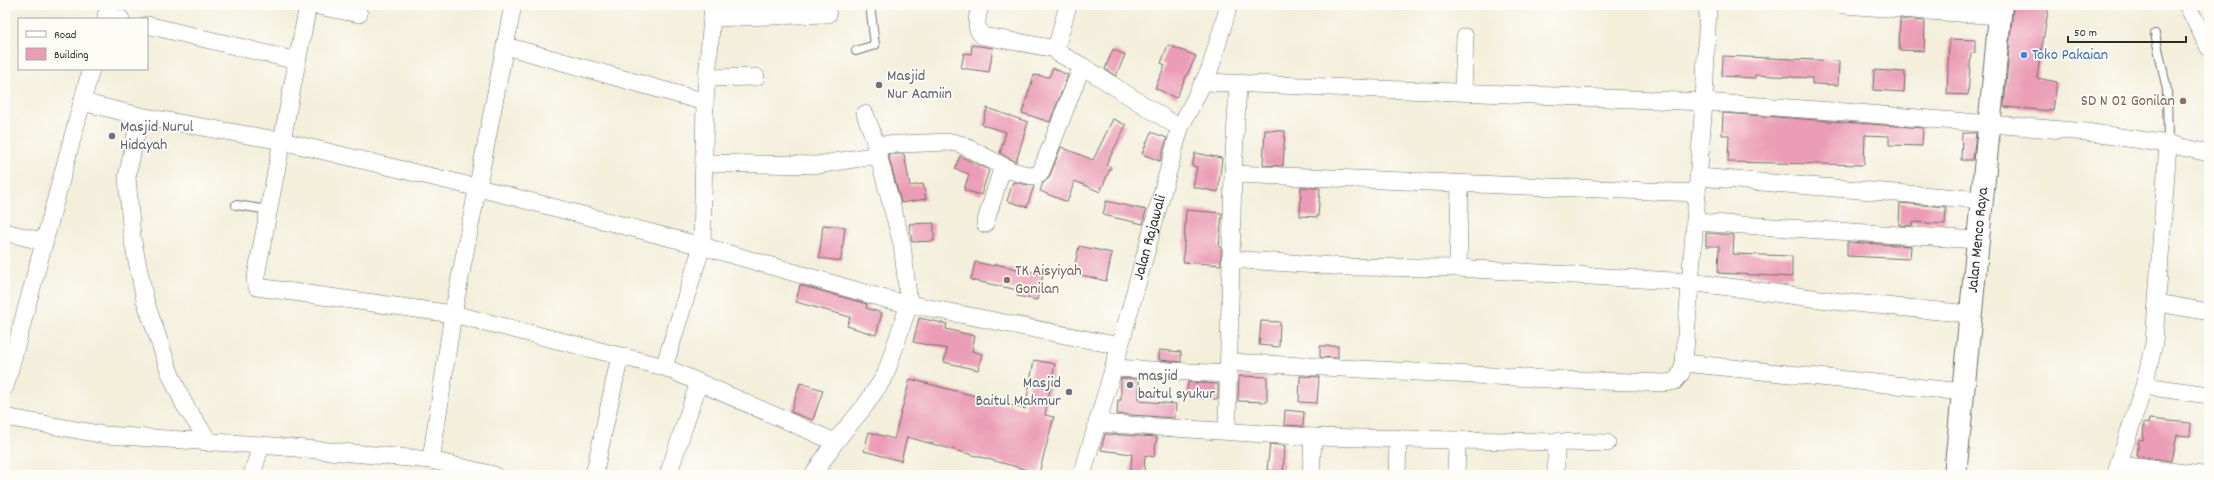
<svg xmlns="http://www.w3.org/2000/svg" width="2214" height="480" viewBox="0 0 2214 480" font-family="Dekko,sans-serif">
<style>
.building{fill:#eb9cb6}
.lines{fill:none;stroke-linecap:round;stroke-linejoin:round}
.service-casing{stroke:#717069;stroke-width:10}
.minor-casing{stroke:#717069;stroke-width:18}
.secondary-casing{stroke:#717069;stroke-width:24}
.service{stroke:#fff;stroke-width:8}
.minor{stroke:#fff;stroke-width:17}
.secondary{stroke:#fff;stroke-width:22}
.shop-dot{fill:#3f7fe0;stroke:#fdfcf7;stroke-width:1.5}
.worship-dot{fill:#6b7280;stroke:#fdfcf7;stroke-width:1.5}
.education-dot{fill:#8d6e63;stroke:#fdfcf7;stroke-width:1.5}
.labels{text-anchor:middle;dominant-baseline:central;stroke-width:3.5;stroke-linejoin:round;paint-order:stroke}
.shop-label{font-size:16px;fill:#366cbe;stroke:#fdfcf7;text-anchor:start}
.worship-label{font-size:16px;fill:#5b616d;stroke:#fdfcf7;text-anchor:start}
.education-label{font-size:16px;fill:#785e54;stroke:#fdfcf7;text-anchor:end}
.street-label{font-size:16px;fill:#2b2b2b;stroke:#fdfcf7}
</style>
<rect width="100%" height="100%" fill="#fdfcf7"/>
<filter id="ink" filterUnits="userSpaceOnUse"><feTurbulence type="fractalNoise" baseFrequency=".025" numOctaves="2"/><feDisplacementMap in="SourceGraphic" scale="8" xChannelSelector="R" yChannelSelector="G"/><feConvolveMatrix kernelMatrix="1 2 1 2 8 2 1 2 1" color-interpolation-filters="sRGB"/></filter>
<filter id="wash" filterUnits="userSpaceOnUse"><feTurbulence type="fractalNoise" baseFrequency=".012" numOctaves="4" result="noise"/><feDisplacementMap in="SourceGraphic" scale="16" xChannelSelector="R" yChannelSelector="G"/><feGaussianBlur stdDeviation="0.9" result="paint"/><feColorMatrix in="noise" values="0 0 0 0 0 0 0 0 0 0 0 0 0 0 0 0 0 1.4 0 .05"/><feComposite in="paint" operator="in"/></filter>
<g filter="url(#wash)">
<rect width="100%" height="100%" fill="#f3efdb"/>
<g id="blocks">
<g class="building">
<polygon points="2013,5 2049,5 2037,78 2057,82 2053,111 2004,107"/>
<polygon points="1900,19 1925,21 1924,51 1899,50"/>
<polygon points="1949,39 1975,40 1975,53 1971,53 1968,95 1947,94"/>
<polygon points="972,45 993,48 989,72 961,68 964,53 971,54"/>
<polygon points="1168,45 1196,56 1176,98 1155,88 1165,65 1161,63"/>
<polygon points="1113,49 1125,55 1116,76 1105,69"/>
<polygon points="1723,56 1839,61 1838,85 1812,84 1812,78 1755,75 1755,78 1722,76"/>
<polygon points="1053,68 1068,75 1050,122 1022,113 1034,75 1049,77"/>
<polygon points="1874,70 1905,72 1904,92 1873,90"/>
<polygon points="987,108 1028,122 1016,162 1000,153 1006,132 982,125"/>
<polygon points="1723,113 1923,128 1922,146 1889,145 1889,136 1865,135 1864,165 1728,162 1729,135 1722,135"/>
<polygon points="1113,119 1126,125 1106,165 1111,167 1100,192 1075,181 1067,202 1040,191 1043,183 1049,178 1061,147 1093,160"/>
<polygon points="1265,130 1285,131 1283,166 1263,165"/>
<polygon points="1151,132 1167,138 1160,161 1142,154"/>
<polygon points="1962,133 1976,133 1973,160 1961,160"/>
<polygon points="1195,153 1222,158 1218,192 1193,187 1197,167 1192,166"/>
<polygon points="888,154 904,154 910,186 923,184 926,199 901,203"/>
<polygon points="960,156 989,170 981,195 964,190 969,174 955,169"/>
<polygon points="1013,182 1034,186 1027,207 1007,201"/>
<polygon points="1301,187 1320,188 1318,217 1300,216"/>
<polygon points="1106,201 1146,210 1143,224 1103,215"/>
<polygon points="1900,203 1946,207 1945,224 1912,222 1912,226 1899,225"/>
<polygon points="1186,210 1222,213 1219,247 1221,247 1221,265 1183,262"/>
<polygon points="934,223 934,241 912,242 909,224"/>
<polygon points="823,225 845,227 841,261 819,258"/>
<polygon points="1706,233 1734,235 1733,254 1792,256 1792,277 1718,273 1719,246 1706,246"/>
<polygon points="1847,242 1911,246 1910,259 1847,256"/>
<polygon points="1079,246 1112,253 1106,281 1073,273"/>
<polygon points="975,262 994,266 995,264 1043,275 1037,300 1017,296 1018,290 971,280"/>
<polygon points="800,285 867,304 866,308 882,313 876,335 847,326 850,317 796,302"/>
<polygon points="919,318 947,324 946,329 975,336 972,351 982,354 978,370 944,362 947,349 913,342"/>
<polygon points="1261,321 1280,322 1279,347 1259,345"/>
<polygon points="1320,346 1338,346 1338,358 1320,357"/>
<polygon points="1159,350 1181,352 1181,362 1159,360"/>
<polygon points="1034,360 1055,364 1045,415 1054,417 1039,473 907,437 901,461 864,451 869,432 894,439 910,379 1025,409"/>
<polygon points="1239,376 1267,377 1267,402 1238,401"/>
<polygon points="1300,376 1319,377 1317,403 1299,402"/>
<polygon points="1121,378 1139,379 1139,401 1176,404 1175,418 1117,414 1118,400 1121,400"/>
<polygon points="1188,382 1218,384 1218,399 1186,397"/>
<polygon points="800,383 823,390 813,420 791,412"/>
<polygon points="1285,410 1304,412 1303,426 1284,425"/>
<polygon points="2149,419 2191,423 2190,436 2177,435 2172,461 2137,456 2139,439 2143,440 2144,423 2148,424"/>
<polygon points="1105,434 1157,437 1154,457 1145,455 1144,475 1130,475 1132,454 1101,450"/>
<polygon points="1270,444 1285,446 1283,472 1267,470"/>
</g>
</g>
</g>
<g filter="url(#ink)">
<use href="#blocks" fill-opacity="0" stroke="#717069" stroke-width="1"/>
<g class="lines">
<g class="service-casing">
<g id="service">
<polyline points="2155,34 2167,90 2168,144"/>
<polyline points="856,51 875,45 870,5"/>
<polyline points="236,205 269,210"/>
</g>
</g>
<g class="minor-casing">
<g id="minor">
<polyline points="308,5 255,281 257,287 453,314 664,367 835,442"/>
<polyline points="313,5 359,14"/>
<path d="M 980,5 C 978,16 973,28 983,36 L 1056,49 L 1058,53 L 1082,66 L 1180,128"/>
<polyline points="1843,5 2000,16"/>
<polyline points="2187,5 2209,48"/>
<polyline points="106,15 121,19"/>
<polyline points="712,18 828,14"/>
<polyline points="147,25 297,61"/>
<polyline points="506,46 705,102"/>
<polyline points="1056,49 1068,5"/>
<polyline points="707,78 756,77"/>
<polyline points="1205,82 1704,102 1846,112 2086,132 2168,144 2209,153"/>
<polyline points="1463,92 1465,37"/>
<polyline points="82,102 140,116 282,141 479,188 702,246 889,300 1120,346"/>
<polyline points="140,116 127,177 132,237 145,300 170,373 184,404 210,443"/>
<polyline points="875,145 951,142 960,144 1009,169"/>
<polyline points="704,163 817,165 878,155"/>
<polyline points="1233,174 1697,193"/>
<polyline points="1699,177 1982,200"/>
<polyline points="1695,222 1978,240"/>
<polyline points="985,224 1001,172 1004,169 1032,176 1040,174 1082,66"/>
<polyline points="5,232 45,242"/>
<polyline points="1230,259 1348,267 1458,268 1690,282 1843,302 1971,314"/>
<polyline points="1458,268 1460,185"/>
<polyline points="2158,303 2209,312"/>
<polyline points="1229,362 1567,380 1665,383 1675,381 1681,373 1684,363 1704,102 1708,5"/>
<polyline points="1684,363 1963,392"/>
<polyline points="664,367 702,246 705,102 713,5"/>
<polyline points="1113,368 1228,374"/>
<polyline points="2144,386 2209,395"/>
<polyline points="5,387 91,69"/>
<polyline points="5,417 105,435 261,445 431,460 494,475"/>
<polyline points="1097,423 1313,437"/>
<polyline points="1227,431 1233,174 1238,84"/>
<polyline points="431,460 453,314 513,5"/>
<polyline points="2119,465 2202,475"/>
<polyline points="252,475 261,445"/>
<polyline points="594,475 620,356"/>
<polyline points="668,475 699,382"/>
<polyline points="813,475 835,442 864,407 885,376 909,304 902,244 872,132 865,114"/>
<path id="s1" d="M 1082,475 L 1120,346 L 1180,128 L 1210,69 L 1229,5"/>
<polyline points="1311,475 1313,437 1607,443"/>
<polyline points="1397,475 1398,438"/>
<polyline points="1456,475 1457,447"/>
<polyline points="1556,475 1556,441"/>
<polyline points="2115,475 2144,386 2154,343 2168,144"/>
</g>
</g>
<g class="secondary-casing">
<g id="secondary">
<path id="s2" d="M 1955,475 L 2001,5"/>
</g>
</g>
<use href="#service" class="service"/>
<use href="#minor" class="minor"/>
<use href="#secondary" class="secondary"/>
</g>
</g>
<circle class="shop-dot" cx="2024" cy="55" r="4"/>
<g class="worship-dot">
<circle cx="879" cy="85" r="4"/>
<circle cx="112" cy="136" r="4"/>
<circle cx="1130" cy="385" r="4"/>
<circle cx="1069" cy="392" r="4"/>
</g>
<g class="education-dot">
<circle cx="2183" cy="101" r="4"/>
<circle cx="1007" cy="280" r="4"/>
</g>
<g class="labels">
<g class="shop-label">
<text x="2032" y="55">Toko Pakaian</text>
</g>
<g class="worship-label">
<text x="887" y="76">Masjid<tspan x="887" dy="18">Nur Aamiin</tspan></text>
<text x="120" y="127">Masjid Nurul<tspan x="120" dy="18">Hidayah</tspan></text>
<text x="1138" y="376">masjid<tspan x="1138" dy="18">baitul syukur</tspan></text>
<text x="1061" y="383" text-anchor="end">Masjid<tspan x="1061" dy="18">Baitul Makmur</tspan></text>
</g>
<g class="education-label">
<text x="2175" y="101">SD N 02 Gonilan</text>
<text x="1015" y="271" text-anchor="start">TK Aisyiyah<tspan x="1015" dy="18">Gonilan</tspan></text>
</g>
<g class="street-label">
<text stroke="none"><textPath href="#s1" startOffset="247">Jalan Rajawali</textPath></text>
<text stroke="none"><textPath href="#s2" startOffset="236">Jalan Menco Raya</textPath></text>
</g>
</g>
<rect width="2214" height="480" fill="none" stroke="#fdfcf7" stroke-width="20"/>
<rect x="18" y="18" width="130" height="52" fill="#fdfcf7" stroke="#a9a8a5"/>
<rect x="26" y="31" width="20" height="6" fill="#ffffff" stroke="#a9a8a5"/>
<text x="54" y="38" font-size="12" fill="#2b2b2b">Road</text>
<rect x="26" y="48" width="20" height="12" fill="#eb9cb6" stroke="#a9a8a5"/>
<text x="54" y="58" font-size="12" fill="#2b2b2b">Building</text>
<path d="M2068 36v6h118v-6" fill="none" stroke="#2b2b2b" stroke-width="2"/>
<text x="2074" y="36" font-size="12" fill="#2b2b2b" stroke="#fdfcf7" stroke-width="3" paint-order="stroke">50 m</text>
</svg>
